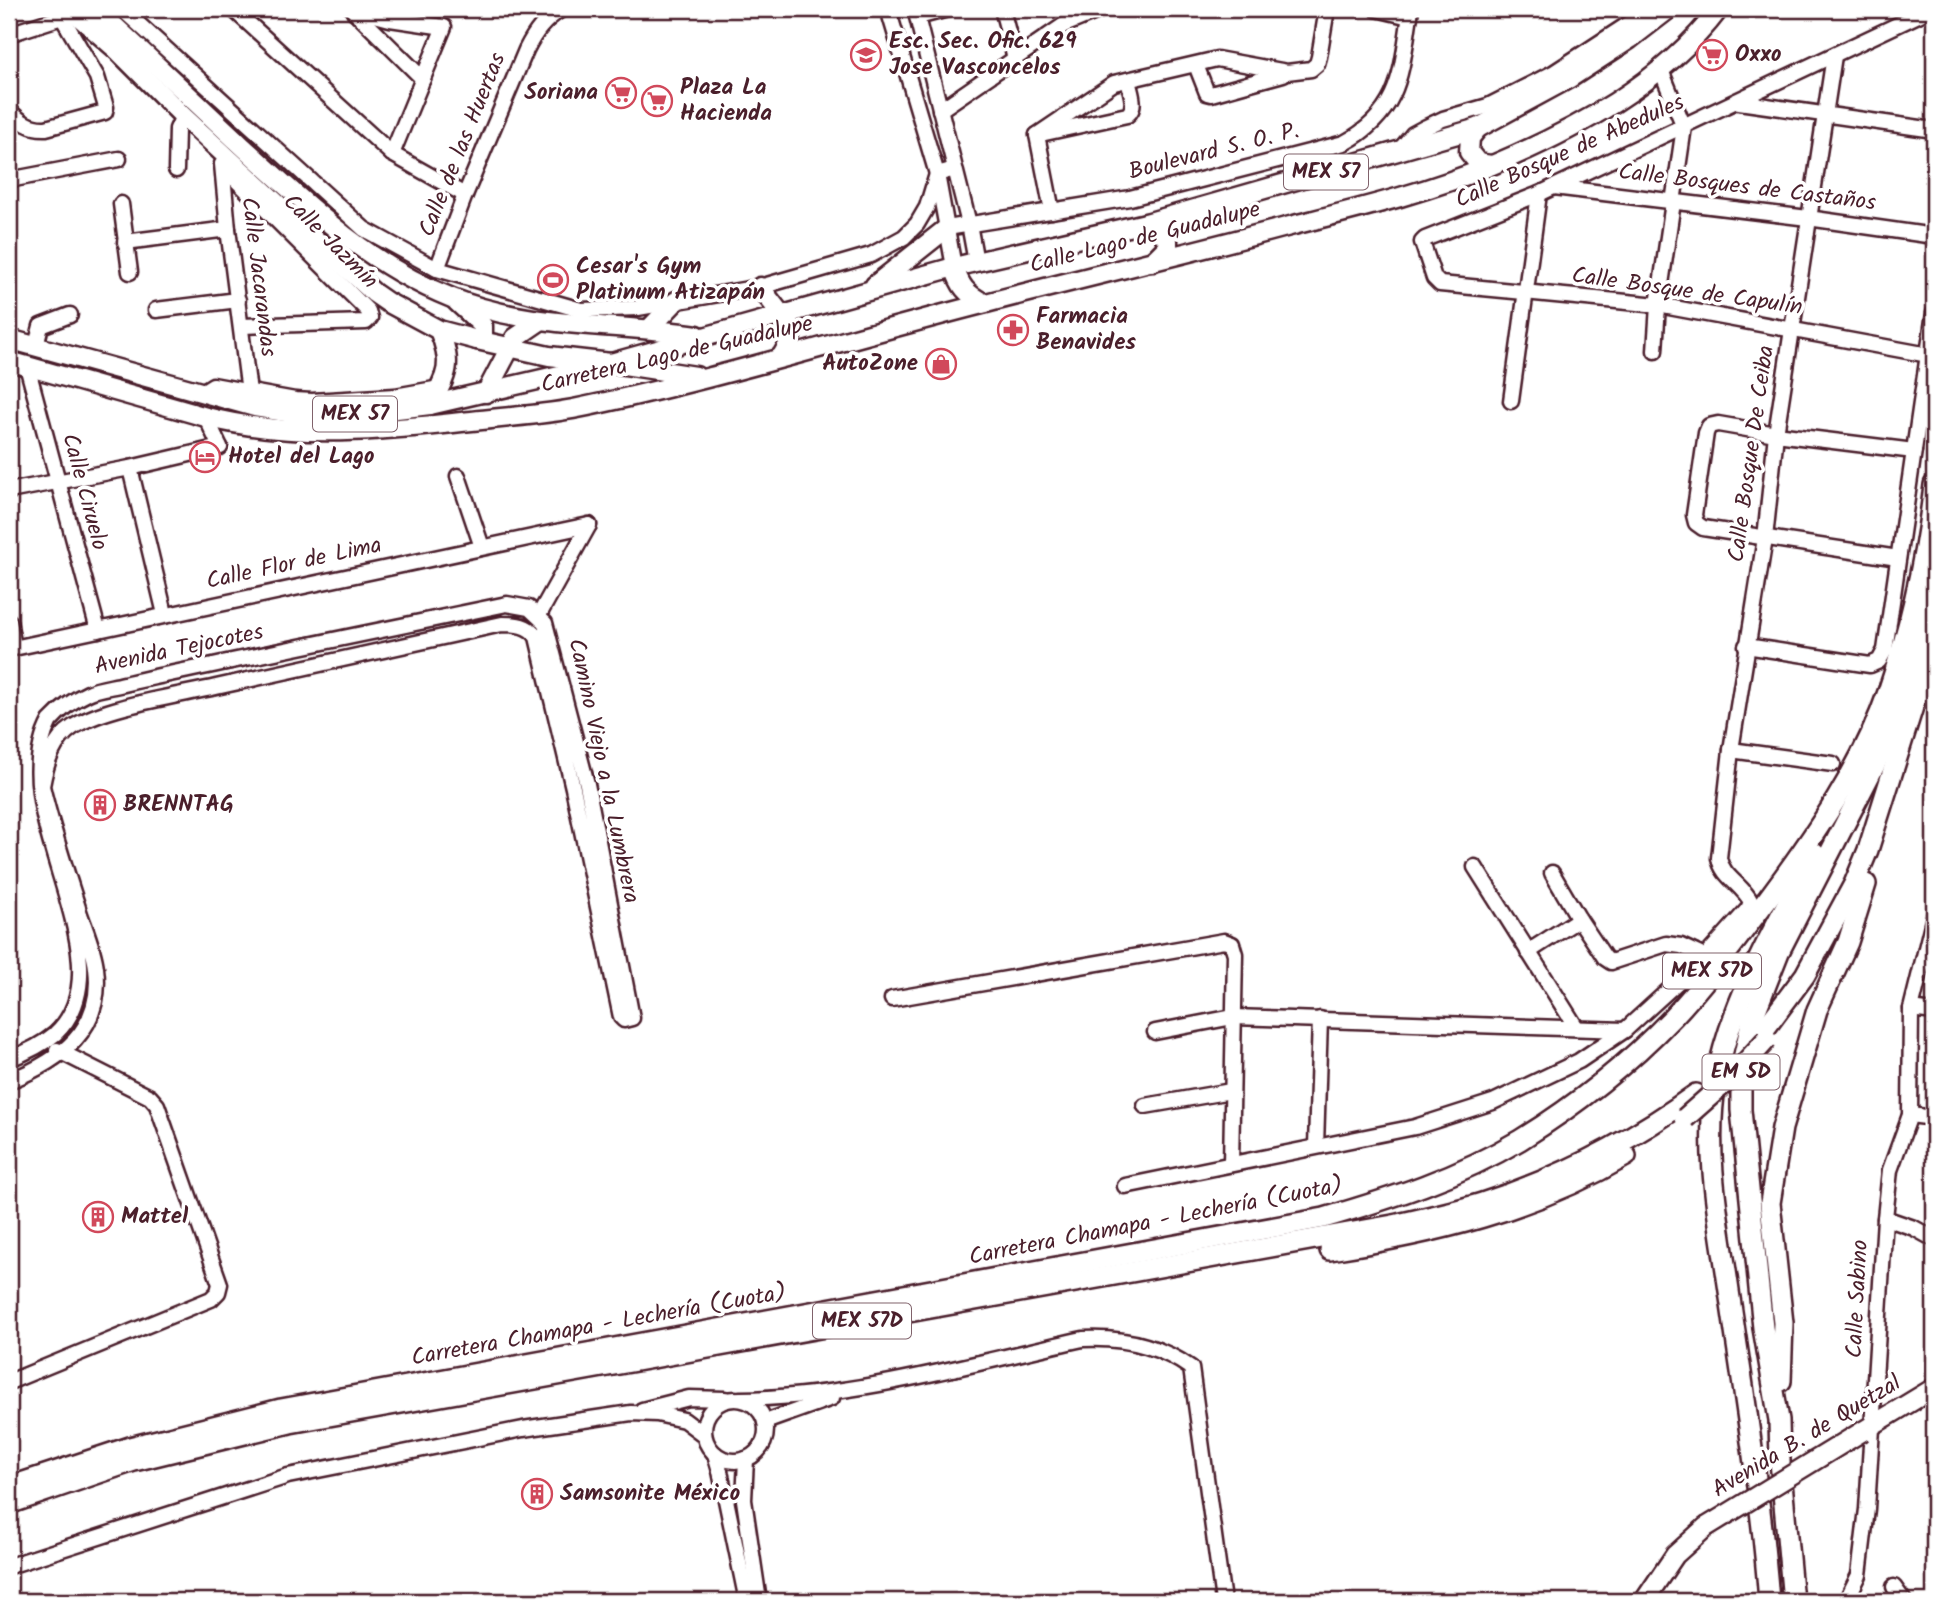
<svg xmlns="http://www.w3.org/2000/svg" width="1943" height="1610" viewBox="0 0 1943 1610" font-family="Kalam,sans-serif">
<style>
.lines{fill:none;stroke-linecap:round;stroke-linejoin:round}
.minor-casing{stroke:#4a1f2b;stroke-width:19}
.major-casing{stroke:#4a1f2b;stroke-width:23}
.highway-casing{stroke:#4a1f2b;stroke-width:24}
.minor{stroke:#fff;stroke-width:14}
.major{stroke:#fff;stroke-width:18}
.highway{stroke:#fff;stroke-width:19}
.major-bridge-casing{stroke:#4a1f2b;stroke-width:23;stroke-linecap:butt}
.highway-bridge-casing{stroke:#4a1f2b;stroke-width:24;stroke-linecap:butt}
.major-bridge{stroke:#fff;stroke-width:18}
.highway-bridge{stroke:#fff;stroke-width:19}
.labels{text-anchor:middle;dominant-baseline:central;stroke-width:7;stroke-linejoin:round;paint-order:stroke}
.shield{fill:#fff;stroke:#80626b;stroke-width:2}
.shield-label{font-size:21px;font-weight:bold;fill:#4a1f2b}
.poi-label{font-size:23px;font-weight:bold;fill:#4a1f2b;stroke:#fff;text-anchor:start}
.street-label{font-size:23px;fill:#4a1f2b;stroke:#fff}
</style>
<rect width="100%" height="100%" fill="#fff"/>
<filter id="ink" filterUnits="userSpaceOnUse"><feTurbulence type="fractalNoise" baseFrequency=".0143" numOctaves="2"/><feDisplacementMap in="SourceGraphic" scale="14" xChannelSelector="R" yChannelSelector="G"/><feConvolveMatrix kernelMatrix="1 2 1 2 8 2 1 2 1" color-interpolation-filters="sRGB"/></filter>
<g filter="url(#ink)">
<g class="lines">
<g class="minor-casing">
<g id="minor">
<polyline points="122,9 364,229 437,269 581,310 638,308 760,287 871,255 904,237 917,224 927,207 937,174 955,169"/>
<polyline points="233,9 392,154 465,195"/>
<polyline points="352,9 390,19 444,27 392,154"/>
<polyline points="888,9 937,174 954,267"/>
<polyline points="915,9 969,224 976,262"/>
<polyline points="1002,9 1015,59"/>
<polyline points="1376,9 1410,17"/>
<polyline points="1931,9 1539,194 1425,239 1422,242 1434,278 1440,284 1658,305 1934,356"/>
<polyline points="353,10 423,79"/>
<polyline points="918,17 948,9"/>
<polyline points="9,34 62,17 68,11"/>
<polyline points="1196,65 1207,93 1211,94 1283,74"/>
<polyline points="1739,102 1934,130"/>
<path d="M 9,110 C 19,121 30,129 46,128 L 105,112 L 106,107 L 97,77 L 62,17"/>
<polyline points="940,110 1064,25 1103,9"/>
<path d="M 1045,133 L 1127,115 C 1138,107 1130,91 1128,80"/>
<polyline points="1037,135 1114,83 1217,59 1287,72 1311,69 1317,64 1319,57 1327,9"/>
<polyline points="1037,135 1052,211"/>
<polyline points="1399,151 1413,134 1426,127 1443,119 1488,106 1553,73 1639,17 1661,15"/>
<polyline points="230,159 223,167 368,311 370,318 366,322 241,326"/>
<polyline points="222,164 228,229 249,392"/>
<polyline points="176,170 177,129 183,116"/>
<polyline points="9,180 119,159"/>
<polyline points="1554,187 1808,218 1934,236"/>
<polyline points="121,204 130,272"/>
<path d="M 947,228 L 1130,198 L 1344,143 C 1403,111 1401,69 1411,9"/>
<polyline points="125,242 228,229"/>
<path d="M 437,269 L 465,195 L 526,50 C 535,32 544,20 562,9"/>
<polyline points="156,310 238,300"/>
<polyline points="36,346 41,326 70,315"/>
<polyline points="1655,351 1658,305 1684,127 1661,70"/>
<polyline points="27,366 98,630"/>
<polyline points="205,394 205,390 213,385 295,400 312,401 395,396 440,388"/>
<polyline points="1511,401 1539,194"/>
<polyline points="206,417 220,447"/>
<polyline points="130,468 165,614"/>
<polyline points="458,476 482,547"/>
<polyline points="9,491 130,468 220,447"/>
<polyline points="1898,558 1703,528 1696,523 1694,515 1706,433 1709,426 1718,424 1776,434 1914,451"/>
<polyline points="539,615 589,525"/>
<polyline points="9,621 14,647"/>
<polyline points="1746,646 1870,665 1879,661 1885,650 1934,313"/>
<polyline points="9,649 589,525"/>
<polyline points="1731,750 1833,764"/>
<polyline points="1475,867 1576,1027"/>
<polyline points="1552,873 1579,919 1605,958 1611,962 1666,944 1681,946 1705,957"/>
<polyline points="1528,952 1579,919"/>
<polyline points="892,999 1224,941 1232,944 1235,954 1231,1164"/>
<polyline points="1911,1009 1934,1012"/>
<polyline points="1155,1032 1233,1017 1625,1030"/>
<path d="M 9,1059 C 25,1053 42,1045 55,1034 C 133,962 0,812 50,721 C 60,710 75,699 88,693 C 99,688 113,687 124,684 C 157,676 190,670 222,663 C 317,643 412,623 507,604 L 529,608 L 545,623 L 587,784 L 632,1018 L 624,1020 L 621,1017 L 573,788 L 537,637 C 529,625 516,624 502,624 C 407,645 312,666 216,687 C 177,696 106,706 73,727 C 53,740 46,764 42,786 C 52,829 66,870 79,911 C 85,929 94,949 96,968 C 104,1030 60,1061 9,1081"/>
<polyline points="1145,1106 1231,1091"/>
<polyline points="1910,1115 1934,1118"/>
<polyline points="1316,1146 1320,1019"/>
<path d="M 1125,1186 L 1415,1127 L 1493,1102 L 1579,1061 L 1625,1030 L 1705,957 L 1748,909 L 1751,902 C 1743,885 1722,877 1719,858 L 1731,750 L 1765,538 L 1776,434 L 1834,56"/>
<polyline points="1885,1218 1914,1228 1934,1239"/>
<polyline points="9,1382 211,1299 218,1292 220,1284 157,1105 150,1097 57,1050"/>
<path d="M 740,1399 C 856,1397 970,1364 1083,1339 C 1123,1337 1159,1345 1191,1368 L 1223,1601"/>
<circle cx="735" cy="1430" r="31"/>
<polyline points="642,1410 689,1398 725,1399"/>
<polyline points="765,1422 832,1398"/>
<polyline points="715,1454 720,1471 747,1601"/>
<polyline points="746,1459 744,1500 759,1601"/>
<polyline points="9,1566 288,1476 523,1429 631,1413 657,1414 684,1420 704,1435"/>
<polyline points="1894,1587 1904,1601"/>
<polyline points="1846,1601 1859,1575 1867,1509 1885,1218 1890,1170 1910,1115 1911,1009 1934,916"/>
</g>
</g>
<g class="major-casing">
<g id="major">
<polyline points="70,9 116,49 183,116 328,251 374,293 387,302 439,330 477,340 549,356 611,363 696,376"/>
<path d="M 96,9 C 144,53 191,98 239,143 C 304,203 368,265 452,298 C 530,329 616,323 697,335"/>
<polyline points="1478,128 1470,138 1469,152 1478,163 1491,165"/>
<polyline points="1146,223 1157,228 1168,240 1168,246 1152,262"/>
<path d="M 954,267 C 960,286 966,294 984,303"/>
<polyline points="875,285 947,228"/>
<path d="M 760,287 L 791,327 C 793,339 787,347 781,357"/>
<polyline points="457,302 483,326 483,336 477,340"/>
<polyline points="650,328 676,301"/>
<polyline points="9,339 255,407 292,413 347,415 430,405 611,363 954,267 1146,223 1478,128 1570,78 1630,39 1669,9"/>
<path d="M 9,361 L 206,417 C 290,438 368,432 453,423 C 493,418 534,416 573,409 C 712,381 848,338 986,303 C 1087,277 1189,253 1290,226 C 1357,209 1425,193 1490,166 C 1576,130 1662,84 1719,9"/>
<polyline points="486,393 515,338 540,321"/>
<path d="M 430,405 C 448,374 453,364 439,330"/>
<polyline points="1863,1431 1934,1388"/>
<polyline points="1644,1601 1675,1555 1706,1527"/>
</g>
</g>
<g class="highway-casing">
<g id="highway">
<polyline points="1764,1030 1805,975 1854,884 1868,850 1934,640"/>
<path d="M 1330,1250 C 1434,1234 1534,1210 1626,1156"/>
<polyline points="1781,1381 1783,1323 1770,1203 1782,1128 1817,1010 1848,942 1866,884"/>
<path d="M 9,1487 L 130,1447 L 281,1409 L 1324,1218 C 1392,1198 1458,1177 1520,1140 C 1575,1106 1628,1064 1673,1017 C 1708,980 1738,938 1769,897 C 1816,834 1862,767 1888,692 C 1911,625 1926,555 1934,485"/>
<path d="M 9,1504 L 134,1461 L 290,1423 L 1393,1225 C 1423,1218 1453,1212 1482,1203 C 1560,1178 1630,1142 1696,1094"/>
<path d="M 1769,1601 C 1761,1497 1744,1394 1729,1291 C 1719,1221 1704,1152 1716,1081 C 1730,1002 1777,923 1814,853"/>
<polyline points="1793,1601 1780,1461 1779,1420 1763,1328 1741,1110 1741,1068 1751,1023 1779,952 1875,765 1906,687 1921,639 1934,579"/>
</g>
</g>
<use href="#minor" class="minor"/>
<use href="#major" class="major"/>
<use href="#highway" class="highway"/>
<g class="major-bridge-casing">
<polyline id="major-bridge" points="1706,1527 1863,1431"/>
</g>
<g class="highway-bridge-casing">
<polyline id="highway-bridge" points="1685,1118 1736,1073 1767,1039"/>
</g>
<use href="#major-bridge" class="major-bridge"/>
<use href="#highway-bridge" class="highway-bridge"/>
</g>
</g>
<defs>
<g id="school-ring" transform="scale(1.575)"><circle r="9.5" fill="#fff" stroke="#d1495b" stroke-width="1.5"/><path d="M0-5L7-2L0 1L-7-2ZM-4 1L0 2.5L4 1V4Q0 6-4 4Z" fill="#d1495b"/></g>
<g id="supermarket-ring" transform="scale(1.575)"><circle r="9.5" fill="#fff" stroke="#d1495b" stroke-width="1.5"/><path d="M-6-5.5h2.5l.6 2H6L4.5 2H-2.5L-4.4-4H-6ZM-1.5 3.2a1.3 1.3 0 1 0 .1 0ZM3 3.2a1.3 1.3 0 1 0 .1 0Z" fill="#d1495b"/></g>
<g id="stadium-ring" transform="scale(1.575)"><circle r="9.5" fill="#fff" stroke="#d1495b" stroke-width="1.5"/><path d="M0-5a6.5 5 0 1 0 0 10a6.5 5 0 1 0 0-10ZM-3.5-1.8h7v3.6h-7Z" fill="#d1495b"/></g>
<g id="pharmacy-ring" transform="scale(1.575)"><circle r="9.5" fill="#fff" stroke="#d1495b" stroke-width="1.5"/><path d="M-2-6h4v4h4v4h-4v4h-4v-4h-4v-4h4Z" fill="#d1495b"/></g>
<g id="shop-ring" transform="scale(1.575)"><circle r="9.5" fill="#fff" stroke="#d1495b" stroke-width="1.5"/><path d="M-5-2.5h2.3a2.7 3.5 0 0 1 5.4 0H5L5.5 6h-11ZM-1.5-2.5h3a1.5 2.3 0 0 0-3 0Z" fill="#d1495b"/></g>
<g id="hotel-ring" transform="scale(1.575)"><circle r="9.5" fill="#fff" stroke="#d1495b" stroke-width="1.5"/><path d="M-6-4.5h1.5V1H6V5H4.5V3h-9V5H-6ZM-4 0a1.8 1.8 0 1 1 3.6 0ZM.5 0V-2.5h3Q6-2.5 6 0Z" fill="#d1495b"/></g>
<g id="building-ring" transform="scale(1.575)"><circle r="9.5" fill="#fff" stroke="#d1495b" stroke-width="1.5"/><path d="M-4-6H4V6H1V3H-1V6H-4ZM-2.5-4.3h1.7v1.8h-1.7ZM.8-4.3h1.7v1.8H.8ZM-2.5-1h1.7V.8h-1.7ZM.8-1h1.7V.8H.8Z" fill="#d1495b"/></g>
</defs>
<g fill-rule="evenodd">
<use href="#school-ring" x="866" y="55"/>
<use href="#supermarket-ring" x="1712" y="55"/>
<use href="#supermarket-ring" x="621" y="93"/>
<use href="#supermarket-ring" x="657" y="101"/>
<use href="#stadium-ring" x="553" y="280"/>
<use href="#pharmacy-ring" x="1013" y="330"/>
<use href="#shop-ring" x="941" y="364"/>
<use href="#hotel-ring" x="205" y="457"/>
<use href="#building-ring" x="100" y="805"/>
<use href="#building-ring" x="98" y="1217"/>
<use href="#building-ring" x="537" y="1494"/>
</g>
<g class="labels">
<g class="shield">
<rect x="1284" y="154.5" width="84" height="35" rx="5"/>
<rect x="313" y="396.5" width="84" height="35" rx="5"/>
<rect x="1663" y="953.5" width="98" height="35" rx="5"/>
<rect x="1702.5" y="1054.5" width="77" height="35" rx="5"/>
<rect x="813" y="1303.5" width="98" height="35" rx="5"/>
</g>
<g class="shield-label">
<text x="1326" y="172">MEX 57</text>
<text x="355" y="414">MEX 57</text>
<text x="1712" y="971">MEX 57D</text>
<text x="1741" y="1072">EM 5D</text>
<text x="862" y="1321">MEX 57D</text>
</g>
<g class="poi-label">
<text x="889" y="42">Esc. Sec. Ofic. 629<tspan x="889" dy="26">Jose Vasconcelos</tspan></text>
<text x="1735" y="55">Oxxo</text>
<text x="680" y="88">Plaza La<tspan x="680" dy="26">Hacienda</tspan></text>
<text x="598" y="93" text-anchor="end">Soriana</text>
<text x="576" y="267">Cesar's Gym<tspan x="576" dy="26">Platinum Atizapán</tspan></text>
<text x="1036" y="317">Farmacia<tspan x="1036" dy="26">Benavides</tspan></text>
<text x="918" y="364" text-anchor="end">AutoZone</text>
<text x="228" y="457">Hotel del Lago</text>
<text x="123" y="805">BRENNTAG</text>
<text x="121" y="1217">Mattel</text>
<text x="560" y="1494">Samsonite México</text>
</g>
<g class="street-label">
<text transform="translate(463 145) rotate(-68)">Calle de las Huertas</text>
<text transform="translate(1214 152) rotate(-14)">Boulevard S. O. P.</text>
<text transform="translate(1570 152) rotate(-24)">Calle Bosque de Abedules</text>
<text transform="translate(1747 188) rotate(7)">Calle Bosques de Castaños</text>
<text transform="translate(1145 238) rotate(-14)">Calle Lago de Guadalupe</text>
<text transform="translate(330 242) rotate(45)">Calle Jazmín</text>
<text transform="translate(258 277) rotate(83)">Calle Jacarandas</text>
<text transform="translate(1687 292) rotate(8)">Calle Bosque de Capulín</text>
<text transform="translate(677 355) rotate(-13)">Carretera Lago de Guadalupe</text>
<text transform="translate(1752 454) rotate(-82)">Calle Bosque De Ceiba</text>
<text transform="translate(84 492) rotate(75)">Calle Ciruelo</text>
<text transform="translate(294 564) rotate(-12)">Calle Flor de Lima</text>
<text transform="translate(179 650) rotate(-12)">Avenida Tejocotes</text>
<text transform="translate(603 771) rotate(78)">Camino Viejo a la Lumbrera</text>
<text transform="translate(1156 1222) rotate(-11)">Carretera Chamapa - Lechería (Cuota)</text>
<text transform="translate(1858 1299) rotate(-87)">Calle Sabino</text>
<text transform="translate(599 1326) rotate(-10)">Carretera Chamapa - Lechería (Cuota)</text>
<text transform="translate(1807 1437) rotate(-31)">Avenida B. de Quetzal</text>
</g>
</g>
<rect width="1943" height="1610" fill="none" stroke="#fff" stroke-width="35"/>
<rect x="18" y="18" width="1908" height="1575" fill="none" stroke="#4a1f2b" stroke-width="2.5" filter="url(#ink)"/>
</svg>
